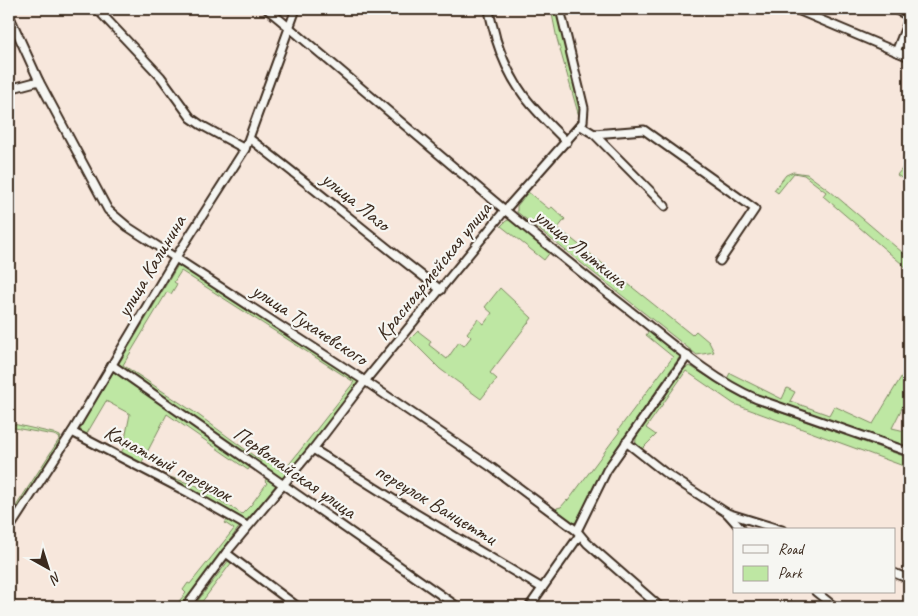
<svg xmlns="http://www.w3.org/2000/svg" width="918" height="616" viewBox="0 0 918 616" font-family="Caveat,sans-serif">
<style>
.green{fill:#bee7a3;stroke:#7c8860;fill-rule:evenodd}
.lines{fill:none;stroke-linecap:round;stroke-linejoin:round}
.minor-casing{stroke:#3b2a1e;stroke-width:11}
.minor{stroke:#f6f6f2;stroke-width:7}
.labels{text-anchor:middle;dominant-baseline:central;stroke-width:4.5;stroke-linejoin:round;paint-order:stroke}
.street-label{font-size:21px;fill:#3b2a1e;stroke:#f6f6f2}
</style>
<rect width="100%" height="100%" fill="#f7e7dc"/>
<filter id="ink" filterUnits="userSpaceOnUse"><feTurbulence type="fractalNoise" baseFrequency=".02" numOctaves="2"/><feDisplacementMap in="SourceGraphic" scale="10" xChannelSelector="R" yChannelSelector="G"/><feConvolveMatrix kernelMatrix="1 2 1 2 8 2 1 2 1" color-interpolation-filters="sRGB"/></filter>
<g filter="url(#ink)">
<g class="green">
<polygon points="551,9 557,9 581,107 580,120 557,39"/>
<polygon points="909,160 909,183 897,175"/>
<polygon points="793,172 807,174 830,191 909,258 909,270 823,196 826,192 804,175 794,173 778,193 774,190 786,175"/>
<polygon points="528,192 549,209 552,207 565,219 558,228 692,335 696,331 709,342 714,352 697,355 517,212 517,206"/>
<polygon points="511,219 551,251 544,260 501,226 506,221"/>
<path d="M 178,265 L 361,382 L 283,479 L 118,365 ZM 181,271 L 354,382 L 283,472 L 264,458 L 261,461 L 197,414 L 123,365 L 167,292 L 171,294 L 177,284 L 174,282 Z"/>
<polygon points="500,288 532,318 490,373 497,379 481,399 440,369 410,339 418,331 431,341 429,345 447,359 459,342 464,346 471,337 467,333 478,319 484,324 492,313 485,307"/>
<polygon points="649,331 681,355 616,449 574,525 556,510 557,508 561,507 567,500 568,501 620,431 618,430 673,357 646,335"/>
<path d="M 909,364 L 909,394 L 892,428 L 909,432 L 909,449 C 848,428 783,411 727,379 L 730,373 L 782,399 L 787,388 L 795,392 L 790,401 L 829,415 L 834,406 L 873,424 Z"/>
<path d="M 690,366 L 748,401 L 909,458 L 909,468 L 734,404 L 686,371 L 646,428 L 656,435 L 641,450 C 634,444 635,441 638,432 L 679,375 L 685,368 Z"/>
<path d="M 114,371 L 250,467 L 248,470 L 167,414 L 141,464 L 170,477 L 188,483 L 189,481 L 242,514 L 251,505 L 267,483 L 265,481 L 266,479 L 276,485 L 248,519 L 245,520 L 184,485 L 173,482 L 82,435 L 80,428 ZM 106,401 L 130,414 L 123,449 L 121,453 L 86,435 Z"/>
<polygon points="9,423 53,433 60,436 61,439 9,523 9,517 60,438 54,435 9,427"/>
<polygon points="228,519 240,526 181,607 174,607 186,593 183,590 188,583 190,584 234,529 225,523"/>
<polygon points="229,560 232,562 198,607 193,607"/>
</g>
<g class="lines">
<g class="minor-casing">
<g id="minor">
<polyline points="97,9 161,77 191,118 201,125 245,149"/>
<path d="M 267,9 C 386,107 502,212 624,306 C 664,337 711,380 757,399 L 909,452"/>
<path d="M 489,9 C 490,19 494,29 496,39 C 511,87 532,108 567,142"/>
<polyline points="795,9 909,57"/>
<polyline points="894,9 909,16"/>
<polyline points="9,15 39,81 108,210 128,227 365,381 491,467 577,531 587,543 660,607"/>
<polyline points="896,52 909,19"/>
<polyline points="9,89 39,81"/>
<polyline points="581,126 594,134"/>
<path d="M 250,139 C 315,188 376,241 441,290"/>
<polyline points="665,206 594,134 644,130 755,209 720,261"/>
<polyline points="112,365 458,607"/>
<polyline points="72,432 189,493 247,526"/>
<polyline points="626,442 664,472 727,513 782,530"/>
<polyline points="313,449 415,513 542,588"/>
<polyline points="727,513 742,530"/>
<polyline points="9,529 72,432 176,257 245,149 296,9"/>
<polyline points="577,531 607,470 688,355"/>
<polyline points="226,553 298,607"/>
<polyline points="894,573 909,579"/>
<polyline points="816,592 835,607"/>
<polyline points="186,607 226,553 313,449 365,381 506,209 583,122 584,108 560,9"/>
<polyline points="529,607 579,536"/>
</g>
</g>
<use href="#minor" class="minor"/>
</g>
</g>
<g class="labels">
<g class="street-label">
<text transform="translate(356 201) rotate(39)">улица Лазо</text>
<text transform="translate(581 248) rotate(39)">улица Лыткина</text>
<text transform="translate(151 266) rotate(-59)">улица Калинина</text>
<text transform="translate(433 271) rotate(-51)">Красноармейская улица</text>
<text transform="translate(310 324) rotate(33)">улица Тухачевского</text>
<text transform="translate(168 463) rotate(28)">Канатный переулок</text>
<text transform="translate(295 472) rotate(35)">Первомайская улица</text>
<text transform="translate(436 504) rotate(31)">переулок Ванцетти</text>
</g>
</g>
<rect width="918" height="616" fill="none" stroke="#f6f6f2" stroke-width="30"/>
<rect x="15" y="15" width="888" height="586" fill="none" stroke="#3b2a1e" stroke-width="2" filter="url(#ink)"/>
<rect x="733" y="528" width="162" height="65" fill="#f6f6f2" stroke="#aba49d"/>
<rect x="743" y="545" width="25" height="8" fill="#f6f6f2" stroke="#aba49d"/>
<text x="778" y="554" font-size="15" fill="#3b2a1e">Road</text>
<rect x="743" y="566" width="25" height="15" fill="#bee7a3" stroke="#aba49d"/>
<text x="778" y="578" font-size="15" fill="#3b2a1e">Park</text>
<g transform="translate(48 568) rotate(141)" stroke="#f6f6f2" stroke-width="4" paint-order="stroke">
<path d="M0-4L9 19L0 12L-9 19Z" fill="#3b2a1e"/>
<text y="-8" font-size="14" font-weight="bold" text-anchor="middle" fill="#3b2a1e">N</text>
</g>
</svg>
